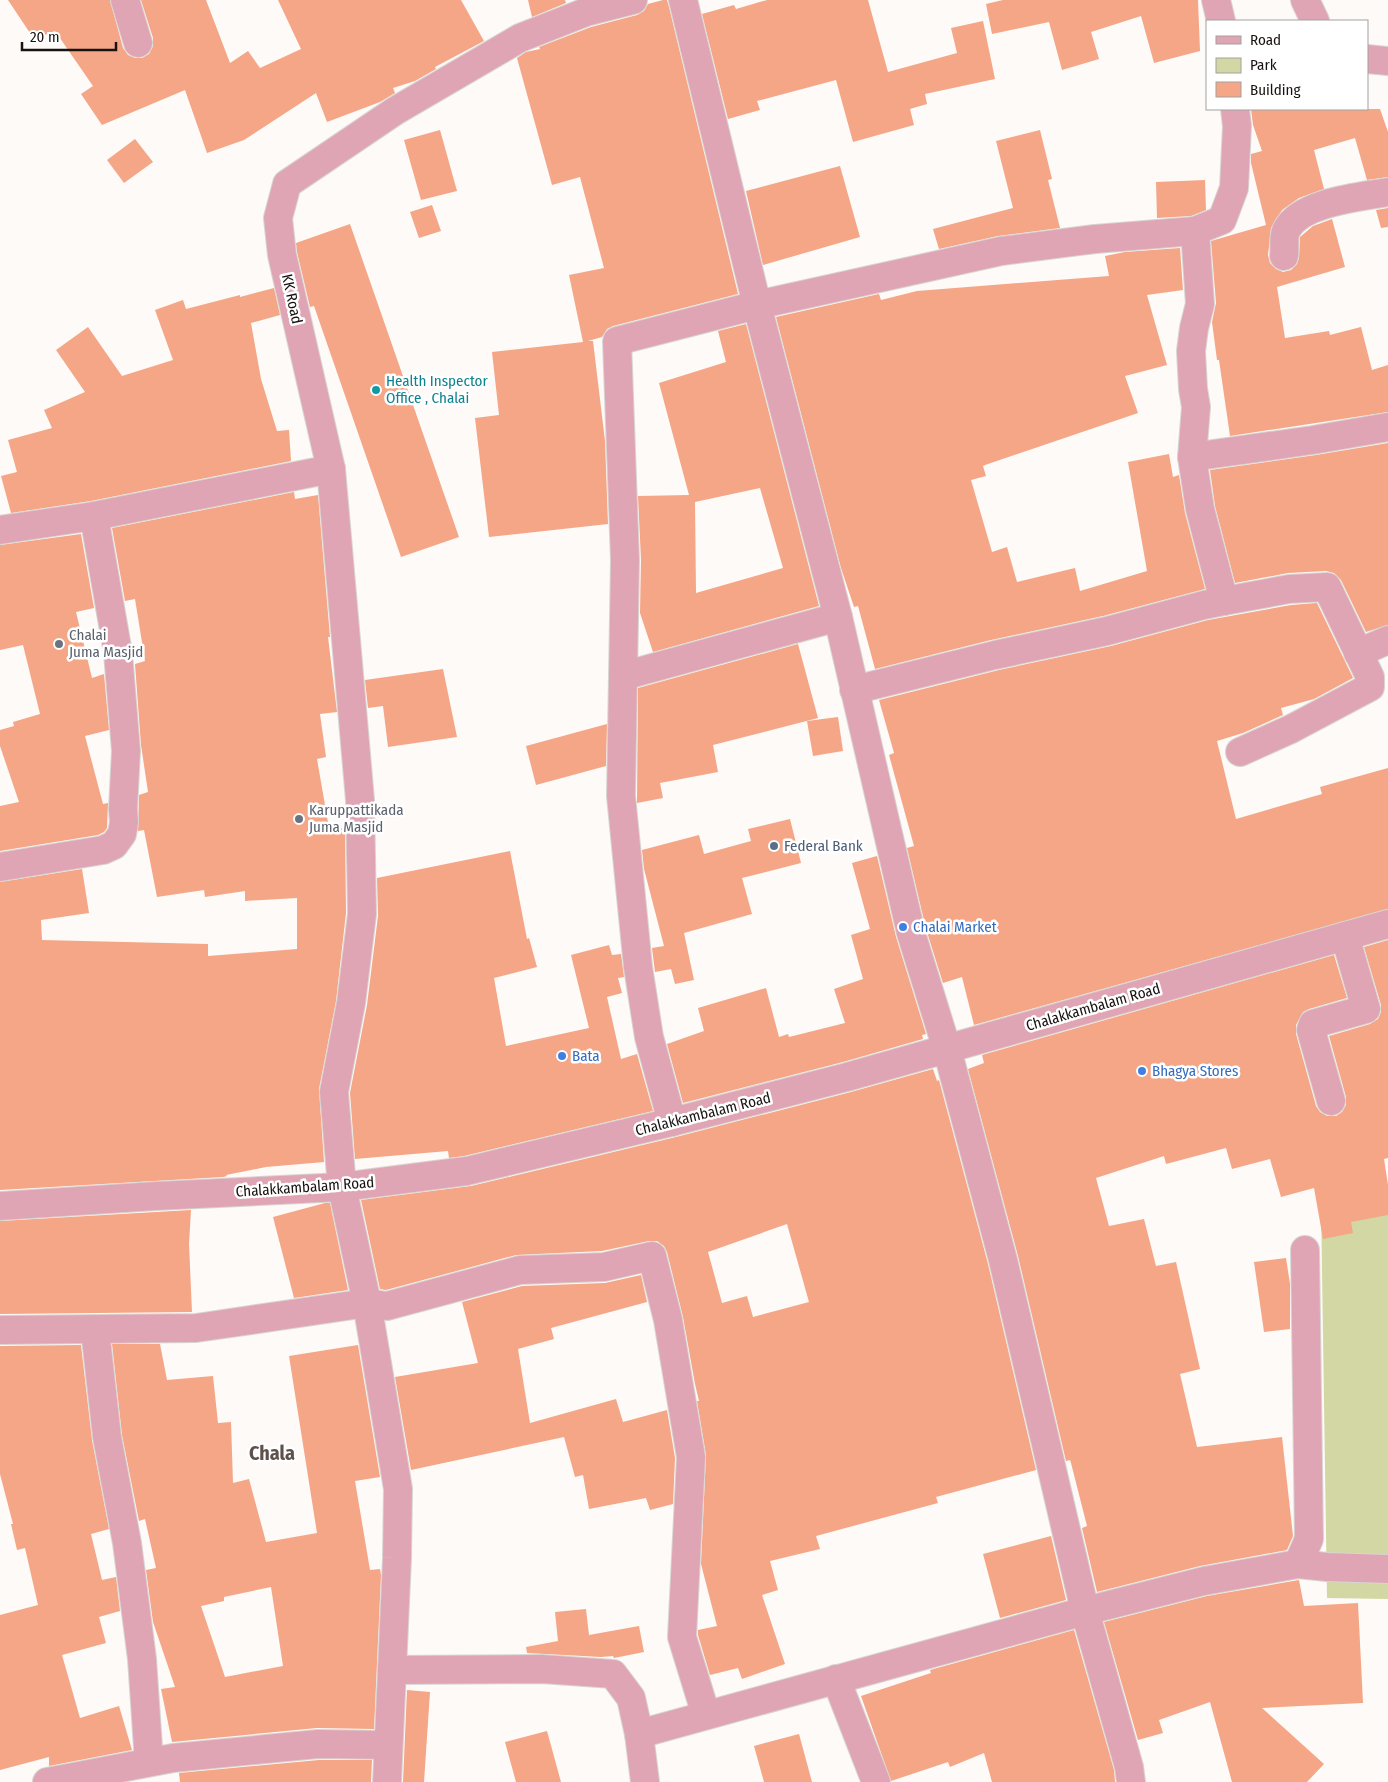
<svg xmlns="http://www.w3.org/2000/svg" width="1388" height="1782" viewBox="0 0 1388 1782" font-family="'Fira Sans Condensed',sans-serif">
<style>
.green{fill:#d3d7a3}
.building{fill:#f4a686;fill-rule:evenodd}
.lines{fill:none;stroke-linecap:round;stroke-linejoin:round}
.minor-casing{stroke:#d8d5d3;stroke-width:30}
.minor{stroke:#e0a5b5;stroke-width:28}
.culture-dot{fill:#0f9aa8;stroke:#fff;stroke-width:2}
.worship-dot{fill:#6b7280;stroke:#fff;stroke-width:2}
.service-dot{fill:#5c6f8a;stroke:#fff;stroke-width:2}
.shop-dot{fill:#3f7fe0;stroke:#fff;stroke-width:2}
.labels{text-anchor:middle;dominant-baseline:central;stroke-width:5;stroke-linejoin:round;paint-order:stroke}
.street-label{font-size:15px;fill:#181311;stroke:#fff}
.culture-label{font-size:15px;fill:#0d838f;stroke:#fff;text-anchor:start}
.worship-label{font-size:15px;fill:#5b616d;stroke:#fff;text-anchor:start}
.service-label{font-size:15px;fill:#4e5e75;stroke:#fff;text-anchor:start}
.shop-label{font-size:15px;fill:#366cbe;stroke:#fff;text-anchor:start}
.district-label{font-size:20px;font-weight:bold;fill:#5e504a;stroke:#fff}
</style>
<rect width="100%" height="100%" fill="#fdfaf8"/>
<polygon class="green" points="1388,1194 1388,1599 1327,1598 1321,1204"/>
<g class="building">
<polygon points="8,0 110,0 123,48 128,55 135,58 142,58 149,54 153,46 153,38 141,0 206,0 230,63 248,51 260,68 301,49 278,0 461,0 484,41 435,67 436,69 415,81 393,88 395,93 380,102 327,122 316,93 244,140 207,153 185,90 102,125 81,94 93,86 55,31 34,39"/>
<polygon points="528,0 565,0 566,3 532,17"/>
<polygon points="663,0 667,0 669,7 738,294 613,326 607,329 602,337 588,341 593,341 605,441 608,524 489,537 475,418 499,415 492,352 583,342 569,275 604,268 580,177 552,185 517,58 526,52 540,49 539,47 591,27 637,15 644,11 648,4"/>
<polygon points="767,0 868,0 888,72 957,53 951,28 983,21 995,79 925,94 927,104 910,109 914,125 853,142 836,80 757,101 760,110 728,119 702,14 734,5 736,9"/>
<polygon points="1003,0 1198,0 1200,51 1154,63 1141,16 1091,32 1099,59 1062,70 1049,22 992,34 986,4"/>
<polygon points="1251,109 1380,109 1388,132 1388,177 1367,180 1355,138 1314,150 1324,189 1299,198 1282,210 1271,228 1268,255 1270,263 1276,269 1283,272 1291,270 1297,264 1299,258 1300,237 1313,226 1332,219 1345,267 1277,287 1285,338 1329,331 1330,335 1361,327 1372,370 1388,365 1388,412 1230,436 1219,360 1217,360 1212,322 1216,303 1211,241 1266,225 1251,163 1251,154 1262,151 1253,125"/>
<polygon points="440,130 457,191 421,200 404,140"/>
<polygon points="1040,130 1052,179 1048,180 1060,228 998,236 939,249 933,229 1013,208 996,141"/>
<polygon points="135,139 153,162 124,183 107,160"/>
<polygon points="840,166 860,237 763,265 746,191"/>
<polygon points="1205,180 1206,210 1191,216 1157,218 1156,182"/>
<polygon points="432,205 441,231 419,238 410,212"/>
<polygon points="1388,208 1388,227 1381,228 1376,210"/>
<polygon points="350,224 459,537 401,557 314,306 310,307 297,252 296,243"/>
<polygon points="1180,248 1183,290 1147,295 1167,365 1125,376 1138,413 985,465 983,466 986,476 971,480 992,552 1007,547 1017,582 1075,568 1080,591 1147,571 1128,462 1169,454 1173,477 1179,475 1185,513 1205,589 1103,616 991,640 875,669 858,606 854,607 841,568 776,317 879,294 881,300 917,291 1109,276 1105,256 1125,252"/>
<polygon points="274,288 280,315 251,323 261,379 277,431 289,430 291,461 91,501 11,513 1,476 17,472 8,440 52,428 44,410 85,392 56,350 88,327 122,376 173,360 155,310 183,300 186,309 240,295 240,297"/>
<path d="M 746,324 L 819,606 L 653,652 L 640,613 L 641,560 L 638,496 L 689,495 L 659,383 L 726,362 L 718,331 ZM 760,488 L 783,568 L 696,593 L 695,502 Z"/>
<polygon points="1388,443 1388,625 1366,632 1341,580 1334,573 1326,571 1288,573 1235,583 1215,506 1210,470 1316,455"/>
<polygon points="294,492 295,499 318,495 330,637 328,637 337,712 320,714 326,757 317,759 329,828 345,828 346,913 336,1001 319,1089 324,1162 266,1167 226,1175 227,1176 223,1177 0,1190 0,882 82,869 89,913 41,920 42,940 208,944 208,956 297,949 297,898 245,901 245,891 205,897 204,890 157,897 144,830 138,831 139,795 148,792 141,745 135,664 145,661 135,599 125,601 112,528"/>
<polygon points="81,534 94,608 76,612 92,678 104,674 109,730 85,736 103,804 108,803 107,828 104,832 98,835 0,851 0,806 19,802 0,746 0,730 14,726 13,722 40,714 23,645 0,650 0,545"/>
<polygon points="1317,603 1353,678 1314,699 1281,708 1283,715 1243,733 1217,741 1236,819 1322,794 1320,787 1388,768 1388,909 974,1025 962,977 943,983 926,929 907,848 914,846 889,755 894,753 879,700 999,670 1111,646 1208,620 1291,605"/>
<polygon points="798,644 818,718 713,745 718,772 660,783 663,798 637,803 638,688"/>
<polygon points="443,669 457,737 388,747 383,706 368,708 365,680"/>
<polygon points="838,717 843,751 813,756 807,721"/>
<polygon points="607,724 606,766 536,785 526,746"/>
<polygon points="790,819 801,863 742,878 752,914 684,933 694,980 675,984 671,969 655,972 652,948 664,946 644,869 642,850 699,835 704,854 751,841 748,829"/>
<polygon points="510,851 527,939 529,938 537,967 494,978 506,1046 589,1028 571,955 609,945 612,955 621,954 624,977 618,978 622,993 607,997 621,1059 637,1054 653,1111 464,1156 449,1158 448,1151 355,1159 350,1093 367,1005 378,916 377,878"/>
<polygon points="877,856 896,937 926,1034 922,1035 923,1039 843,1062 683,1103 667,1044 704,1031 698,1008 766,988 779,1037 788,1034 789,1037 845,1023 834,989 863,979 851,935 870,929 852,863"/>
<polygon points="1388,940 1388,1158 1384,1159 1388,1185 1388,1215 1351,1222 1353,1233 1323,1239 1314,1188 1281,1197 1270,1159 1232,1169 1226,1148 1166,1164 1164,1156 1096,1178 1109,1226 1144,1219 1156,1266 1176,1262 1200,1369 1180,1374 1197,1447 1282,1437 1293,1536 1287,1550 1200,1566 1097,1592 1082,1528 1087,1526 1071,1463 1070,1460 1066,1461 1018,1256 968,1069 984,1063 982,1055 1334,955 1347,998 1309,1009 1303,1012 1296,1025 1296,1034 1316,1106 1320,1112 1327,1116 1336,1116 1342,1112 1346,1105 1346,1097 1329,1036 1370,1024 1378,1019 1381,1012 1381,1005 1364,947"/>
<path d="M 933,1069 L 937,1081 L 939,1080 L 988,1264 L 1036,1470 L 936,1497 L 938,1503 L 816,1536 L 820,1549 L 770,1561 L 778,1590 L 762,1595 L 785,1664 L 742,1679 L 738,1668 L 710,1675 L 698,1635 L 698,1630 L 717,1626 L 701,1564 L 706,1455 L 697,1401 L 699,1401 L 695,1384 L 683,1317 L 667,1252 L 664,1246 L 657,1241 L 649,1241 L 602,1251 L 516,1255 L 386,1290 L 380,1289 L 361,1200 L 471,1186 L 676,1137 L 851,1092 ZM 787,1224 L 809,1302 L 753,1317 L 747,1296 L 722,1303 L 708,1252 Z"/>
<polygon points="325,1203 330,1203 348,1290 294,1298 273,1217"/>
<polygon points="191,1210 189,1244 192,1312 0,1314 0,1221"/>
<polygon points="1286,1258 1290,1284 1290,1329 1264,1332 1254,1262"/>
<polygon points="641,1275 647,1302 551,1328 554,1339 518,1349 530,1423 616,1399 623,1422 667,1410 675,1458 673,1504 650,1510 646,1498 589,1509 583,1475 575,1477 564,1437 411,1470 395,1377 478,1363 462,1302 522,1286 605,1283"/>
<path d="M 112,1344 L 160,1344 L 167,1380 L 213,1376 L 218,1423 L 231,1422 L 233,1483 L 249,1479 L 266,1542 L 317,1533 L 289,1356 L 358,1345 L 380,1477 L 355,1481 L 370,1570 L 380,1569 L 381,1575 L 374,1729 L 317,1728 L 172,1742 L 161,1689 L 175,1687 L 153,1622 L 146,1570 L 156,1568 L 145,1519 L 139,1521 L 122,1435 ZM 271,1587 L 283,1666 L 225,1677 L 201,1606 L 224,1601 L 224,1597 Z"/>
<polygon points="81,1345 92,1440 109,1529 91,1534 102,1580 116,1577 120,1611 99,1617 106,1643 62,1655 80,1718 119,1706 132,1750 49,1766 49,1757 0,1770 0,1615 38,1605 25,1548 17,1550 11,1524 13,1524 0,1474 0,1346"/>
<polygon points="1051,1536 1066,1600 1000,1618 983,1554"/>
<polygon points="1299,1580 1304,1606 1358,1603 1363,1703 1262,1708 1324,1764 1307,1782 1232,1782 1210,1702 1159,1720 1163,1733 1138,1740 1104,1622 1207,1596"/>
<polygon points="586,1609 589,1635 639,1626 644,1652 614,1658 613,1656 601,1657 527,1653 526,1647 558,1641 555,1612"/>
<polygon points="1074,1630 1114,1770 1115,1782 992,1782 984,1753 950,1767 948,1762 891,1781 861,1696 931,1673 930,1670"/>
<polygon points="407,1690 430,1692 424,1782 403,1782"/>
<polygon points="547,1731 561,1782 516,1782 505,1742"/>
<polygon points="799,1734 812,1782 764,1782 754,1746"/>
<polygon points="319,1760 372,1760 371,1782 180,1782 179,1773"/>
</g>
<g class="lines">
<g class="minor-casing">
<g id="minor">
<polyline points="125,0 138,43"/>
<polyline points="683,0 757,305 838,617 911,933 947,1049 1003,1260 1085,1611 1129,1767 1131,1782"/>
<polyline points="1216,0 1221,21"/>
<polyline points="1305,0 1315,21"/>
<polyline points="1367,59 1388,61"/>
<polyline points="1235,109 1237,126 1234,188 1222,220 1195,231 1200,304 1194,328 1191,351 1193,389 1196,407 1192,457 1200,509 1224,601 1289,589 1327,587 1370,677 1370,687 1291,729 1240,752"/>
<path d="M 1284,256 C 1285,248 1283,235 1287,229 C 1302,202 1360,197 1388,192"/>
<polyline points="1192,457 1313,440 1388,427"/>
<polyline points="331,469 360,800 362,914 351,1003 334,1092 342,1187 367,1303 398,1489 397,1558 387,1782"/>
<polyline points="0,530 94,516 331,469 282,255 278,218 287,184 395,111 520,38 586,12 633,0"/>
<polyline points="1358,653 1388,640"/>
<polyline points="623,676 625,560 617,341 757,305 1001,251 1095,239 1195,231"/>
<polyline points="854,690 995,655 1107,631 1204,605 1224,601"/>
<polyline points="0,867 103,850 114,845 122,834 124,822 123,809 126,751 118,653 94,516"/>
<polyline points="1331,1101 1311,1030 1313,1024 1366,1009 1345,936"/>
<polyline points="672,1122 649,1037 638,967 621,796 623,676 838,617"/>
<polyline points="0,1206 156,1196 342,1187 467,1171 672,1122 847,1077 1388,924"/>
<polyline points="0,1330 196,1328 367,1303 387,1306 520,1270 604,1267 652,1256 668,1320 691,1457 682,1637 706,1715"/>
<polyline points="95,1330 107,1437 127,1543 142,1659 149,1762"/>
<polyline points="1298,1564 1309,1539 1305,1250"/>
<polyline points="392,1670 542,1669 613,1674 631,1698 639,1734 645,1782"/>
<polyline points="836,1679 876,1782"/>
<polyline points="639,1734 1085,1611 1204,1581 1298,1564 1327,1567 1388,1569"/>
<polyline points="47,1782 173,1758 318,1744 387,1745"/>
</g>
</g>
<use href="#minor" class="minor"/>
</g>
<circle class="culture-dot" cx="376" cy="390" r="5"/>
<g class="worship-dot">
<circle cx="59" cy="644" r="5"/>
<circle cx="299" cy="819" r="5"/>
</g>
<circle class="service-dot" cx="774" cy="846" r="5"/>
<g class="shop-dot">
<circle cx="903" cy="927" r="5"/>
<circle cx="562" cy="1056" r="5"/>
<circle cx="1142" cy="1071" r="5"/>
</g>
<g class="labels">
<g class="street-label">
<text transform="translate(292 299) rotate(78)">KK Road</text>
<text transform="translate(1093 1007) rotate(-16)">Chalakkambalam Road</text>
<text transform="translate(703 1114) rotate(-14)">Chalakkambalam Road</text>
<text transform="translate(305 1187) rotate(-4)">Chalakkambalam Road</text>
</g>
<g class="culture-label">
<text x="386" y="381">Health Inspector<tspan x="386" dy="17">Office , Chalai</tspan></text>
</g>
<g class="worship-label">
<text x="69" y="635">Chalai<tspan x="69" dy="17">Juma Masjid</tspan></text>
<text x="309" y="810">Karuppattikada<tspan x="309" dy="17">Juma Masjid</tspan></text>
</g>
<g class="service-label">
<text x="784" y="846">Federal Bank</text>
</g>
<g class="shop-label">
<text x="913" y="927">Chalai Market</text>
<text x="572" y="1056">Bata</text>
<text x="1152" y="1071">Bhagya Stores</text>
</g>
<g class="district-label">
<text x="272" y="1453">Chala</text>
</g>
</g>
<rect x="1206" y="20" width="162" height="90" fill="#ffffff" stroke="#a3a1a0"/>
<rect x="1216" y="36" width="25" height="8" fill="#e0a5b5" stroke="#a3a1a0"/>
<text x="1250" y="45" font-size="15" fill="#181311">Road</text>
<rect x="1216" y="58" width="25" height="15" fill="#d3d7a3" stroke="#a3a1a0"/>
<text x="1250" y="70" font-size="15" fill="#181311">Park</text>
<rect x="1216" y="82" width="25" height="15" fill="#f4a686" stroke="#a3a1a0"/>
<text x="1250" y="95" font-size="15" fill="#181311">Building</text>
<path d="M22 42v8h94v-8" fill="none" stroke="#181311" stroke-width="2.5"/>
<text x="30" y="42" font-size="15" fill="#181311" stroke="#ffffff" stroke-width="4" paint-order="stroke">20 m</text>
</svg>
